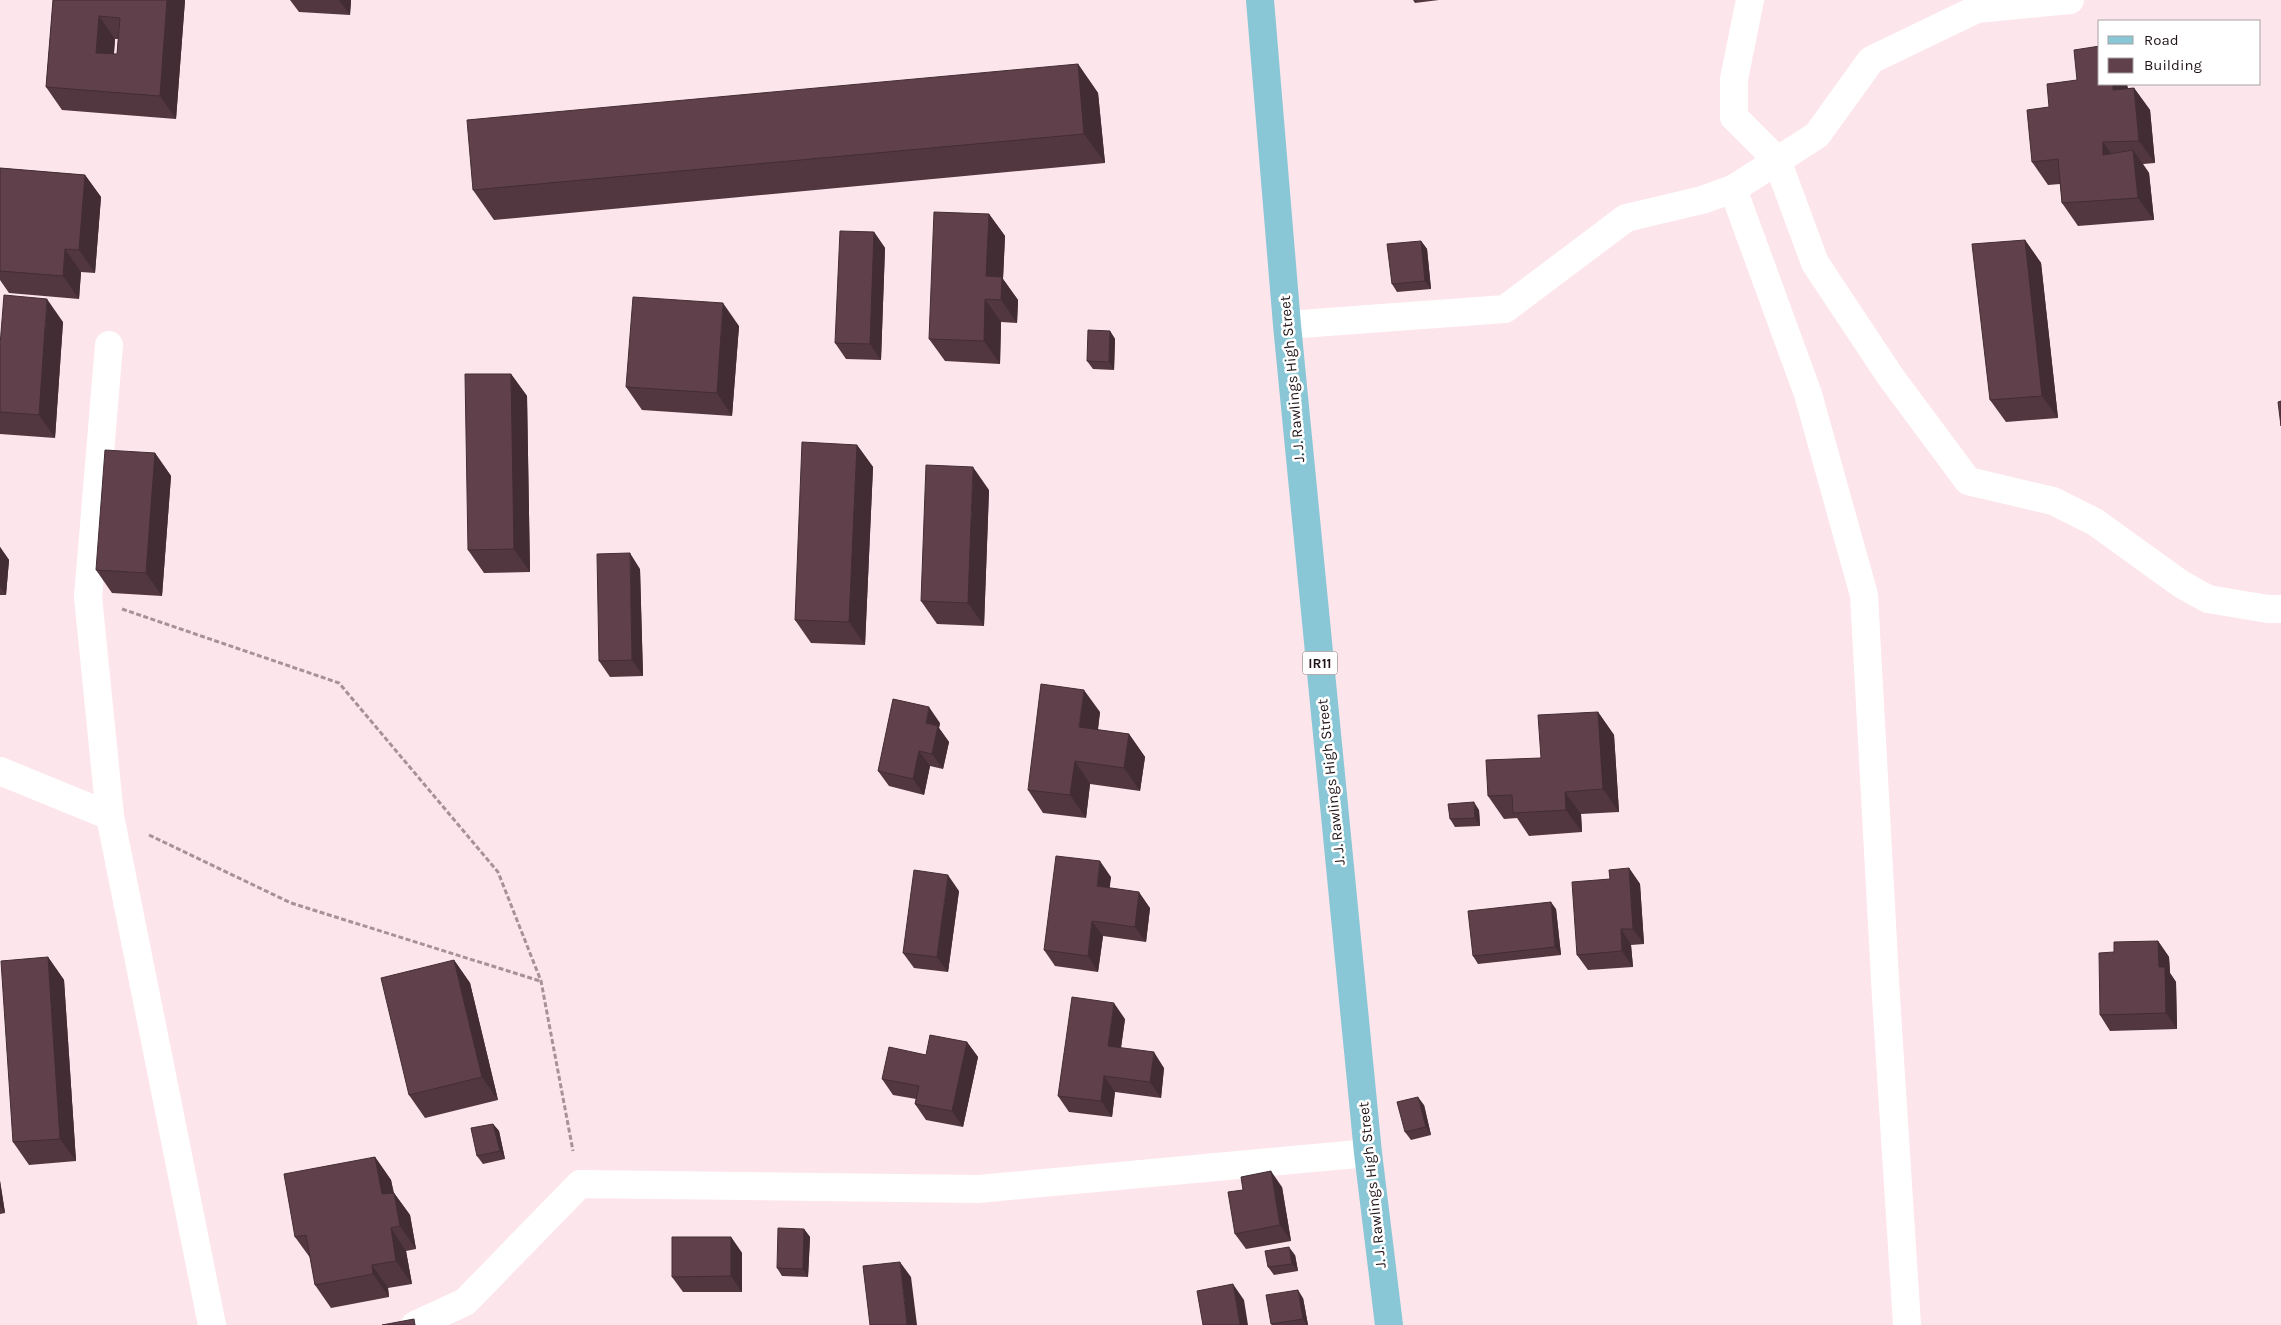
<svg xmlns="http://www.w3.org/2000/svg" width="2281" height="1325" viewBox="0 0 2281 1325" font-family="Karla,sans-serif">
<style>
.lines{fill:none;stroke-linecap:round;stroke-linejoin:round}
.path{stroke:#a69298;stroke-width:3;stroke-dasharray:5 2.5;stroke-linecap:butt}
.street{stroke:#fff;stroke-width:28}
.primary{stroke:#89c7d7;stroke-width:28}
.wall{fill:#533740;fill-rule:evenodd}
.shaded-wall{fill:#432d34}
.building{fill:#60404b;stroke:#432d34;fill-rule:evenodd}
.labels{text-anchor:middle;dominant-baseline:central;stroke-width:5;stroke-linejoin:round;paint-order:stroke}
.shield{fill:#fff;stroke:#645a5d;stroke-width:1}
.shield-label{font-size:14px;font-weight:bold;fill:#211418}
.street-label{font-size:15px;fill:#211418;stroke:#fff}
</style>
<rect width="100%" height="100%" fill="#fde5ec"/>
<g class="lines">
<g class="path">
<polyline points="122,609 339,683 498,872 541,981 573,1151"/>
<polyline points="149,835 291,903 540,981"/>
</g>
<g class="street">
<polyline points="1750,0 1734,79 1734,117 1777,160 1815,263 1890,376 1968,481 2053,501 2095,522 2181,584 2208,599 2268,609 2281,609"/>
<polyline points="1733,189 1808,394 1864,595 1886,997 1907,1325"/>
<polyline points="1287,325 1505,309 1626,218 1702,200 1733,189 1817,135 1871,60 1977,9 2070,0"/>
<polyline points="109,345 88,597 110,816 212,1325"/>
<polyline points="0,771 110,816"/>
<polyline points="415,1325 465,1302 580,1184 978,1189 1368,1153"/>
</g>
<polyline class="primary" points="1260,0 1287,325 1368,1153 1389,1325"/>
</g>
<g class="wall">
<path d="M 53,0 L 185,0 L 176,119 L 62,110 L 46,87 ZM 115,39 L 118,39 L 117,54 L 114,54 Z"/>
<polygon points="290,0 351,0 350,15 299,12"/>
<polygon points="1413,0 1439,0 1415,3"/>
<polygon points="1078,64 1098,93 1105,163 494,220 473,190"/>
<polygon points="2077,80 2100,84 2127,84 2128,88 2134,88 2150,110 2155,163 2143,164 2149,173 2154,220 2078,226 2062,203 2060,184 2048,185 2032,162 2049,107"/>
<polygon points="0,168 85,175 101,197 95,273 81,272 79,299 9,293 0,280"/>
<polygon points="989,214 1005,236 1003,279 1018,300 1017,323 1001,322 1000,364 945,361 929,339"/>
<polygon points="874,232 885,248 881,360 846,359 835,343"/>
<polygon points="2025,240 2041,263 2058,418 2006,422 1990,400"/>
<polygon points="1421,241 1427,249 1431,289 1397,292 1392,284"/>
<polygon points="63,322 55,438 0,434 0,345"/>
<polygon points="739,326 732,416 642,410 626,387"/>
<polygon points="1110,331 1115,339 1114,370 1093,369 1087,361"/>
<polygon points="511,374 527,396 530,572 484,573 468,550"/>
<polygon points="857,445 873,467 865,645 811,643 795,620"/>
<polygon points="155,453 171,476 162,596 112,593 96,570"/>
<polygon points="989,490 984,626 937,624 921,601"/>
<polygon points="0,547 9,560 6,595 0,595"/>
<polygon points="640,569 643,676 610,677 599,661"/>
<polygon points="1100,712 1098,730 1129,734 1145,757 1140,791 1090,784 1086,818 1043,813 1028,790"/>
<polygon points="1598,712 1614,735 1619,812 1581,814 1582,832 1529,836 1517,818 1504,819 1488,796 1541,758"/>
<polygon points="940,723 939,728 949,742 943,769 930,766 924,795 889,786 878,771"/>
<polygon points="1479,810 1480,826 1455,827 1450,819"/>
<polygon points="1629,868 1640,884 1644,944 1631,945 1633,967 1588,970 1577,955 1610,879"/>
<polygon points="1111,877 1109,888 1150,908 1146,942 1103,936 1098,972 1055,966 1044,950"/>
<polygon points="959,891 948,972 914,968 903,953"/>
<polygon points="1556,909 1561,955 1478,964 1473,956"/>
<polygon points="2158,941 2169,957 2170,973 2176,982 2177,1029 2110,1031 2100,1015 2114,952"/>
<polygon points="48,957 64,980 76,1161 29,1165 13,1142"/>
<polygon points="454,960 470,983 498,1100 425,1118 409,1095"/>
<polygon points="1125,1019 1121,1048 1164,1068 1161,1098 1115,1092 1112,1117 1069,1112 1058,1096"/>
<polygon points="967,1042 978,1057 963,1127 926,1120 915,1104 916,1099 893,1095 882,1079 926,1055"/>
<polygon points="1424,1105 1431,1135 1411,1140 1405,1132"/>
<polygon points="493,1124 499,1131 505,1159 483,1164 477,1156"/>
<polygon points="375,1157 391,1180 394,1193 410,1215 416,1249 406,1251 412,1284 388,1288 389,1297 331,1308 315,1285 311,1259 295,1237"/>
<polygon points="0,1181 5,1213 0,1214"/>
<polygon points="1282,1187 1291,1241 1246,1249 1235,1234"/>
<polygon points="804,1229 810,1237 808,1277 782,1276 777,1268"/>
<polygon points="731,1237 742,1253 742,1292 683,1292 672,1277"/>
<polygon points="1295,1255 1298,1271 1274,1275 1268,1267"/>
<polygon points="1303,1298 1308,1325 1272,1325 1271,1324"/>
</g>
<g class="shaded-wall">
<polygon points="167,0 185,0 176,119 160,96"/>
<polygon points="339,0 351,0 350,15"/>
<polygon points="99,16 115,39 112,76 96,53"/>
<polygon points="1078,64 1098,93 1105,163 1084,134"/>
<polygon points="2113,84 2127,84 2129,112 2113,90"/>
<polygon points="2134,88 2150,110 2155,163 2139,141"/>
<polygon points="2103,142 2119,164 2103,155"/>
<polygon points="2133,150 2149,173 2154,220 2138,198"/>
<polygon points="85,175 101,197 95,273 79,250"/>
<polygon points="989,214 1005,236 1003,279 1018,300 1017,323 1001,300 986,276"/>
<polygon points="874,232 885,248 881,360 870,344"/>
<polygon points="2025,240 2041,263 2058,418 2042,396"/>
<polygon points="1421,241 1427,249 1431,289 1425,281"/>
<polygon points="65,249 81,272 79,299 63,276"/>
<polygon points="47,299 63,322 55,438 39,415"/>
<polygon points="985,299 1001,322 1000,364 984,341"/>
<polygon points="723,303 739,326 732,416 717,393"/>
<polygon points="1110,331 1115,339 1114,370 1109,362"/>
<polygon points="511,374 527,396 530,572 514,549"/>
<polygon points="857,445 873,467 865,645 849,622"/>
<polygon points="155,453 171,476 162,596 146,573"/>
<polygon points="973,467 989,490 984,626 968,603"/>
<polygon points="0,547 9,560 6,595 0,587"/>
<polygon points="630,553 640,569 643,676 632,660"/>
<polygon points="1084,690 1100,712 1095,750 1079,727"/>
<polygon points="929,707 940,723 939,728 949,742 943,769 932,754 926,723"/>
<polygon points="1598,712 1614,735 1619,812 1603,789"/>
<polygon points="1129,734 1145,757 1140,791 1124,768"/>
<polygon points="919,751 930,766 924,795 913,779"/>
<polygon points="1075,761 1090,784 1086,818 1070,795"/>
<polygon points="1565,792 1581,814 1582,832 1566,810"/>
<polygon points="1474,802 1479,810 1480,826 1475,818"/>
<polygon points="1100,861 1111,877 1108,902 1097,886"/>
<polygon points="1629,868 1640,884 1644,944 1633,929"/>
<polygon points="948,875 959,891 948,972 937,957"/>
<polygon points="1139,892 1150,908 1146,942 1135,927"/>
<polygon points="1551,902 1556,909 1561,955 1555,947"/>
<polygon points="1092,921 1103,936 1098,972 1088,956"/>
<polygon points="1621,929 1631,945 1633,967 1622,951"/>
<polygon points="2158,941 2169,957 2170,973 2176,982 2177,1029 2166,1013 2159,967"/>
<polygon points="48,957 64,980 76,1161 60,1139"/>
<polygon points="454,960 470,983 498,1100 482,1077"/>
<polygon points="1114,1003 1125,1019 1119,1061 1108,1046"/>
<polygon points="967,1042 978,1057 963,1127 952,1111"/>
<polygon points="1154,1052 1164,1068 1161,1098 1150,1082"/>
<polygon points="1104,1076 1115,1092 1112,1117 1101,1101"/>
<polygon points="1418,1097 1424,1105 1431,1135 1426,1127"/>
<polygon points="493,1124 499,1131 505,1159 500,1151"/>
<polygon points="375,1157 391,1180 398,1217 382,1194"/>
<polygon points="1271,1171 1282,1187 1291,1241 1280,1225"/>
<polygon points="0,1181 5,1213 0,1206"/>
<polygon points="394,1193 410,1215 416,1249 400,1226"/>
<polygon points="391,1228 406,1251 412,1284 396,1261"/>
<polygon points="804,1229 810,1237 808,1277 803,1269"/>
<polygon points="731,1237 742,1253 742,1292 731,1276"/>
<polygon points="1289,1247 1295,1255 1298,1271 1292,1264"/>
<polygon points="900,1262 911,1277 917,1325 907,1325"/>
<polygon points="372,1265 388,1288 389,1297 373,1274"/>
<polygon points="1233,1284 1244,1300 1248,1325 1240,1325"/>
<polygon points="1298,1290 1303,1298 1308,1325 1307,1325 1303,1319"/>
</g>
<g class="building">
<path d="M 53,0 L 167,0 L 160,96 L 46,87 ZM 99,16 L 120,18 L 117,54 L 96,53 Z"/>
<polygon points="2100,46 2100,84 2113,84 2113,90 2134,88 2139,141 2103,142 2103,155 2133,150 2138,198 2062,203 2058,159 2032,162 2027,110 2049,107 2047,84 2077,80 2074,50"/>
<polygon points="1078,64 1084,134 473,190 467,120"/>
<polygon points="0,168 85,175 79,250 65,249 63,276 0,271"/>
<polygon points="934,212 989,214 986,276 1002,277 1001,300 985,299 984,341 929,339"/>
<polygon points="840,231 874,232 870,344 835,343"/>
<polygon points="2025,240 2042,396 1990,400 1972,244"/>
<polygon points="1421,241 1425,281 1392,284 1387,244"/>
<polygon points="4,295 47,299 39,415 0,412 0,345"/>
<polygon points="633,297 723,303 717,393 626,387"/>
<polygon points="1088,330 1110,331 1109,362 1087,361"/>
<polygon points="465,374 511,374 514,549 468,550"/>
<polygon points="2281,401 2281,426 2278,402"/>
<polygon points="802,442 857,445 849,622 795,620"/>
<polygon points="105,450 155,453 146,573 96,570"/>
<polygon points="926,465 973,467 968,603 921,601"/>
<polygon points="630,553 632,660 599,661 597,554"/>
<polygon points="1041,684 1084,690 1079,727 1129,734 1124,768 1075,761 1070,795 1028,790"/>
<polygon points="893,699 929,707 926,723 938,726 932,754 919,751 913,779 878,771"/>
<polygon points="1598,712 1603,789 1565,792 1566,810 1513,813 1512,795 1488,796 1486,760 1541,758 1538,715"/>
<polygon points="1474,802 1475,818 1450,819 1448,804"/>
<polygon points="1056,856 1100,861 1097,886 1139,892 1135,927 1092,921 1088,956 1044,950"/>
<polygon points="1629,868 1633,929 1621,929 1622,951 1577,955 1572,882 1610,879 1609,870"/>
<polygon points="914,870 948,875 937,957 903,953"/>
<polygon points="1551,902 1555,947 1473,956 1468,911"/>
<polygon points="2158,941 2159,967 2165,967 2166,1013 2100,1015 2099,953 2114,952 2114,942"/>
<polygon points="48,957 60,1139 13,1142 1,961"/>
<polygon points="454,960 482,1077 409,1095 381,978"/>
<polygon points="1072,997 1114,1003 1108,1046 1154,1052 1150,1082 1104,1076 1101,1101 1058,1096"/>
<polygon points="930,1035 967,1042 952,1111 915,1104 919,1086 882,1079 889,1047 926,1055"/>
<polygon points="1418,1097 1426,1127 1405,1132 1397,1102"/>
<polygon points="493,1124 500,1151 477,1156 471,1128"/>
<polygon points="375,1157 382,1194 394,1193 400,1226 391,1228 396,1261 372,1265 373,1274 315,1285 306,1235 295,1237 284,1174"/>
<polygon points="1271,1171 1280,1225 1235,1234 1228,1192 1243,1190 1241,1177"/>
<polygon points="778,1228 804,1229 803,1269 777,1268"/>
<polygon points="672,1237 731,1237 731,1276 672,1277"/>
<polygon points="1289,1247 1292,1264 1268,1267 1265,1251"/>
<polygon points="900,1262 907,1325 870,1325 863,1266"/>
<polygon points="1233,1284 1240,1325 1203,1325 1197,1291"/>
<polygon points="1298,1290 1303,1319 1271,1324 1266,1295"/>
<polygon points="414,1319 415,1325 382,1325"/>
</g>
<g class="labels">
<rect class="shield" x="1302.5" y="651.5" width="35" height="23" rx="4"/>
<g class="shield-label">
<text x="1320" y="663">IR11</text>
</g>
<g class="street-label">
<text transform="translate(1292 379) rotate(-95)">J. J. Rawlings High Street</text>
<text transform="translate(1331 782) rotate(-96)">J. J. Rawlings High Street</text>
<text transform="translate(1372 1185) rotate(-96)">J. J. Rawlings High Street</text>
</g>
</g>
<rect x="2098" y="20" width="162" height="65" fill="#ffffff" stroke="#a6a1a3"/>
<rect x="2108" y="36" width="25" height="8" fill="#89c7d7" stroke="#a6a1a3"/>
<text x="2144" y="45" font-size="15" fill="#211418">Road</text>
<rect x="2108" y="58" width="25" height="15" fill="#60404b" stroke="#a6a1a3"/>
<text x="2144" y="70" font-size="15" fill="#211418">Building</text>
</svg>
